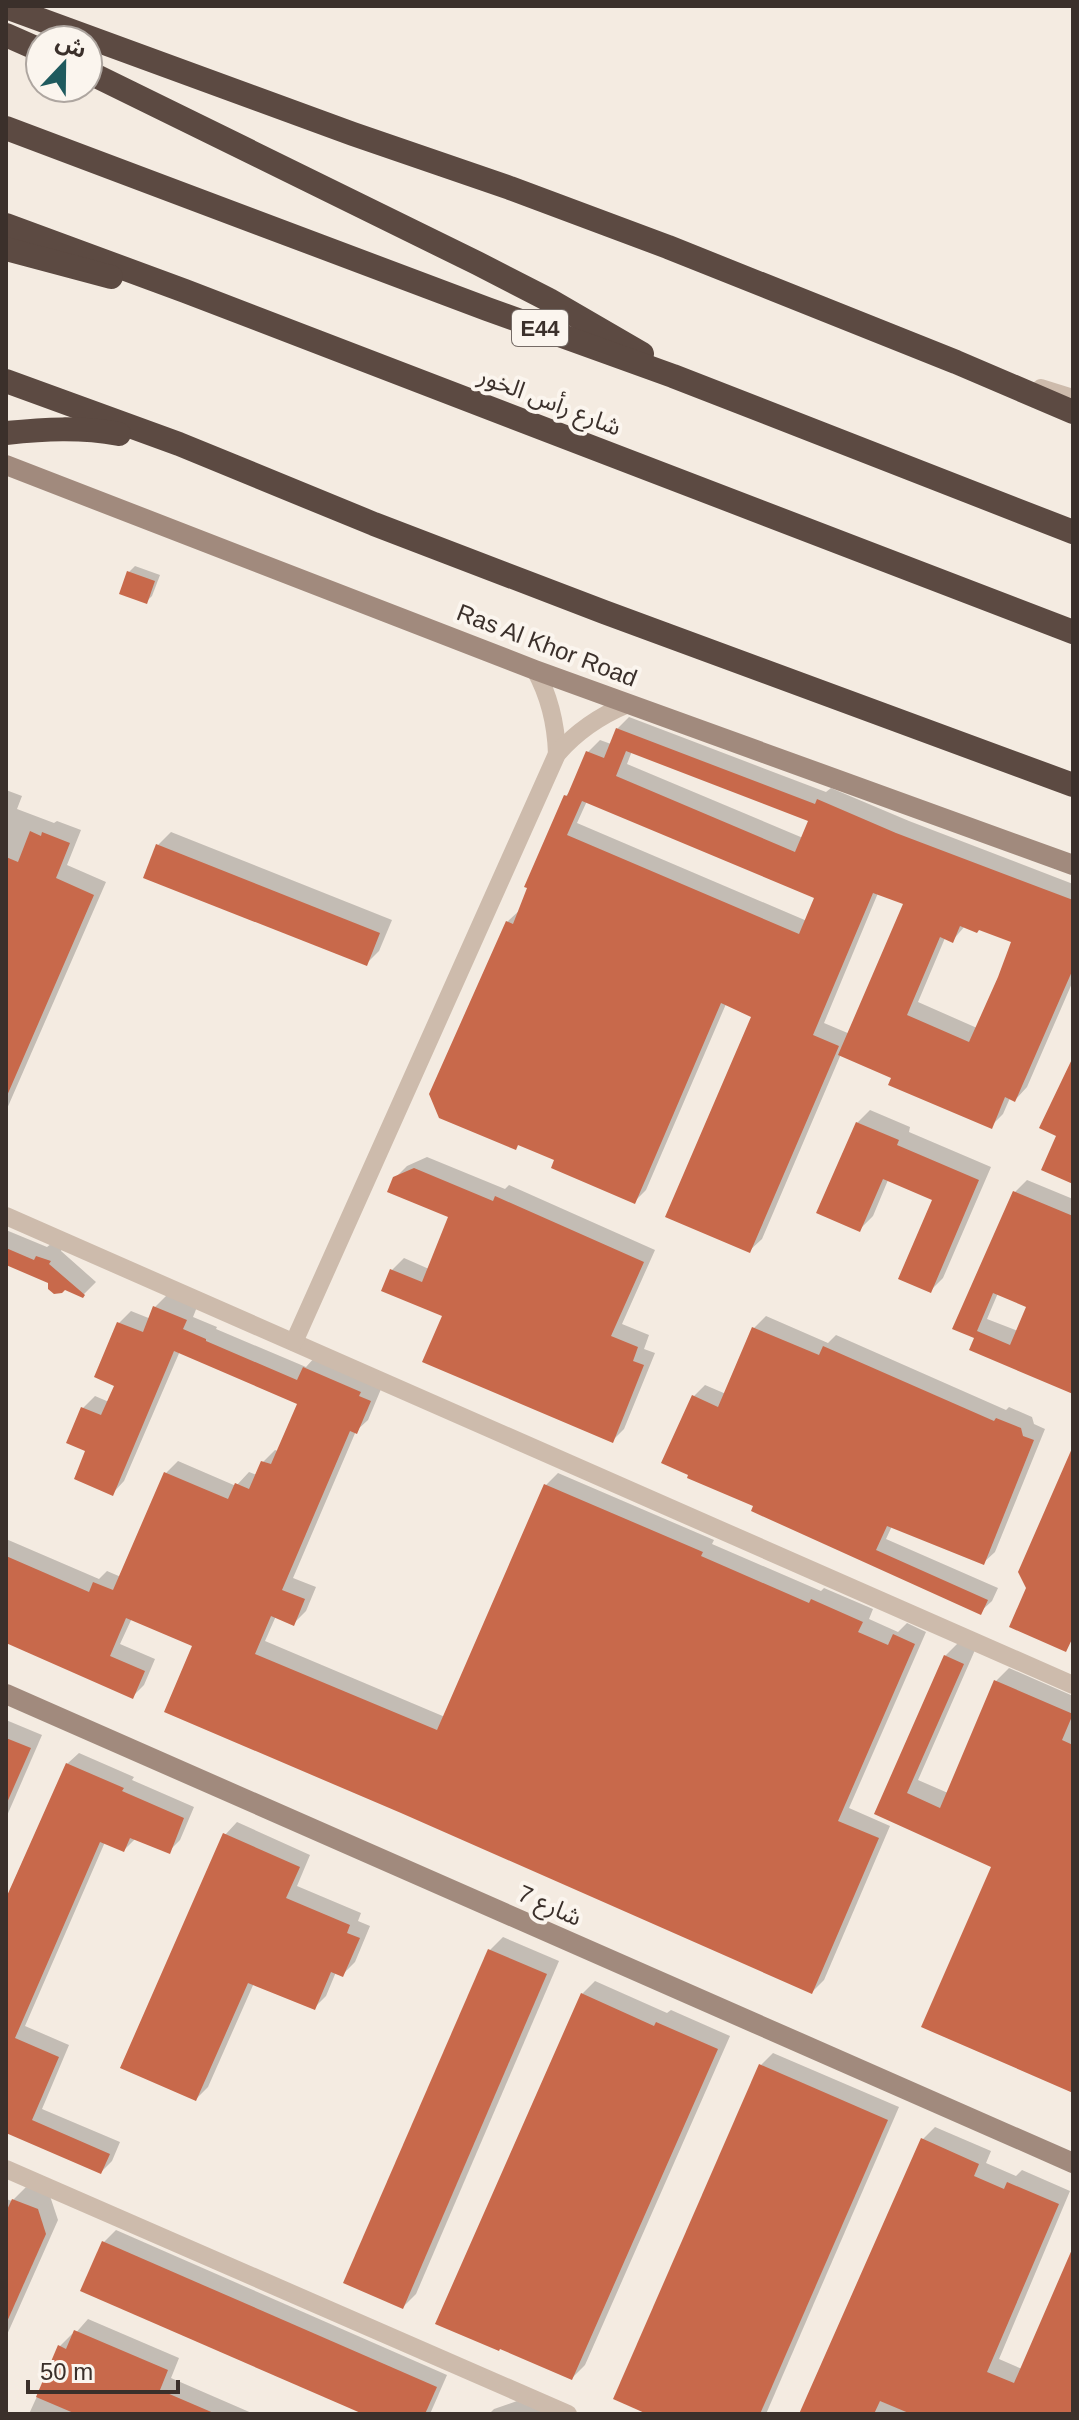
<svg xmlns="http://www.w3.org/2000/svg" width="1079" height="2420" viewBox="0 0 1079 2420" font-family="Arial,'Noto Sans Arabic',sans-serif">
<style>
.shadow{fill:#0003;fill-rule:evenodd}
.building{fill:#c8694b;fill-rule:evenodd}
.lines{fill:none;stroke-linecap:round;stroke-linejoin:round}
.street{stroke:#cdbbac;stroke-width:18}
.secondary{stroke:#a18a7d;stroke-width:20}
.highway{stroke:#5c4a42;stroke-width:24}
.labels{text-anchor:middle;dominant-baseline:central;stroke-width:8;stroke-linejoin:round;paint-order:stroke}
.shield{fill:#fbf5ee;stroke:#756b66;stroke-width:2}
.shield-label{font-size:22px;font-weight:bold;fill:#3b302b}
.street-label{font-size:24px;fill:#3b302b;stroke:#fbf5ee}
</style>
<rect width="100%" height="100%" fill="#f4ebe1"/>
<g class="shadow">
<polygon points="135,566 160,575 152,596 146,602 129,572"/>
<path d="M 629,717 L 826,792 L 831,788 L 909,821 L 1073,884 L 1073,981 L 1027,1087 L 1015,1100 L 1010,1098 L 1003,1114 L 991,1126 L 894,1077 L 841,1054 L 762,1239 L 749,1251 L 754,1016 L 726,1004 L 646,1190 L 634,1202 L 557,1159 L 507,922 L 520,910 L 566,796 L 572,789 L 588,752 L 600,740 L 611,744 L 617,729 ZM 632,751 L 810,820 L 803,838 L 627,764 ZM 587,801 L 817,897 L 807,921 L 577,823 ZM 878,893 L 906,903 L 850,1034 L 824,1023 ZM 965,926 L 979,928 L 1014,941 L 977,1028 L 918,1002 L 945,938 L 952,941 Z"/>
<polygon points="6,790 22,796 17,809 54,823 57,821 81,830 67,865 106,882 6,1111"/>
<polygon points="171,832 392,920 379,951 366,964 158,845"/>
<polygon points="870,1110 910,1127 909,1132 991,1167 943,1278 930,1291 934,1199 888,1180 873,1216 860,1229 857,1123"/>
<polygon points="427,1157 505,1189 509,1185 655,1250 622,1324 649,1335 644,1349 655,1353 624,1429 612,1441 445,1315 392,1270 404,1258 429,1269 451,1216 395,1178 407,1166"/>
<path d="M 1027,1180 L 1073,1199 L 1073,1391 L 976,1337 L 955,1328 L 1015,1192 ZM 998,1293 L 1029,1306 L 1018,1331 L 987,1319 Z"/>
<polygon points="6,1230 47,1247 51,1244 62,1248 61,1251 96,1282 82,1296 8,1264 6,1268"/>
<polygon points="167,1295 197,1307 193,1317 217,1327 216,1329 306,1367 316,1356 381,1389 368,1420 356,1431 293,1578 316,1587 306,1611 294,1623 276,1616 265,1641 445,1717 546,1485 558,1473 714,1540 712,1544 821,1591 824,1588 873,1609 869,1619 898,1632 907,1623 926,1632 849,1808 890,1826 824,1980 812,1992 195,1645 132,1618 120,1644 155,1659 144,1685 132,1697 6,1641 6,1539 99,1579 107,1571 121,1577 166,1473 178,1461 236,1486 249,1472 257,1475 263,1462 275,1450 278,1451 299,1403 180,1351 124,1481 112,1494 88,1450 83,1408 95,1396 109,1402 116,1385 96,1376 119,1323 131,1311 151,1319 155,1307"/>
<polygon points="766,1316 828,1343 836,1335 1006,1410 1009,1407 1032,1417 1034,1424 1045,1429 995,1552 983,1563 892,1526 886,1539 998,1588 992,1601 980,1612 755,1505 694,1396 705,1385 726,1394 754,1328"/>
<polygon points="958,1643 975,1650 918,1780 948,1793 996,1681 1009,1668 1073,1696 1073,2088 993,1866 876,1813 945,1656"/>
<polygon points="6,1720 42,1735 6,1818"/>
<polygon points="79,1753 134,1777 132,1780 194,1807 180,1840 169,1851 136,1838 124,1850 105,1842 25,2026 69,2045 42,2109 120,2142 112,2161 101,2172 6,2131 6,1903 67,1764"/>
<polygon points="237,1822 310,1855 297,1886 361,1913 358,1921 370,1926 355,1962 343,1974 336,1972 326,1996 314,2008 254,1983 208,2087 196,2099 225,1835"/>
<polygon points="503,1937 559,1961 416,2294 403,2307 490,1950"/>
<polygon points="595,1981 667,2013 671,2010 730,2036 585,2365 572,2378 582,1994"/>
<polygon points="773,2053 899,2107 766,2414 652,2414 760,2066"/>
<polygon points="935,2127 991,2151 986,2163 1016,2176 1022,2170 1070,2191 999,2359 1022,2369 1073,2252 1073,2414 802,2414 922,2140"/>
<polygon points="26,2187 50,2196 58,2220 6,2337 6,2199 12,2201"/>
<polygon points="116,2230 447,2375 430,2414 368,2414 104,2242"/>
<polygon points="88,2319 179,2358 171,2378 254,2414 29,2414 60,2346 72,2334 74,2335"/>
<polygon points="517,2401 548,2414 489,2414 494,2409"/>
</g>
<g class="building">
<polygon points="127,571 155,581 147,604 119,594"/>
<path d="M 616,728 L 815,804 L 817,799 L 896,833 L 1073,900 L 1073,969 L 1015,1102 L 1005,1097 L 992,1129 L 888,1085 L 891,1078 L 838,1055 L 903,904 L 873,893 L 813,1035 L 839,1046 L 750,1253 L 665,1217 L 751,1017 L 721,1003 L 635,1204 L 551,1168 L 554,1160 L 518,1145 L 516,1150 L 439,1118 L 429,1094 L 506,921 L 513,924 L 527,888 L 524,887 L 564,795 L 567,796 L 586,751 L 604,758 ZM 626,751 L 808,821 L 795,852 L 616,776 ZM 582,801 L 814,898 L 799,934 L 567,835 ZM 960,926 L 977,933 L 979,930 L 1011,942 L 998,977 L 969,1042 L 907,1015 L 940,937 L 953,943 Z"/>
<polygon points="30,831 41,836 42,832 70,843 56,878 94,895 6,1098 6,857 18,862"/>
<polygon points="156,844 380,933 367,966 143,878"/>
<polygon points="1073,1057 1073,1184 1041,1170 1056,1136 1039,1128"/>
<polygon points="856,1122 899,1140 897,1145 979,1180 931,1293 898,1279 932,1200 883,1179 860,1232 816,1213"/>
<polygon points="414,1168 493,1201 495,1196 644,1262 611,1336 638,1347 633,1361 644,1365 613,1443 422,1362 442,1316 381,1291 390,1269 422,1282 448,1217 387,1192 393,1177"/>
<path d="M 1013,1191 L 1073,1216 L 1073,1394 L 969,1350 L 974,1338 L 952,1329 ZM 993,1293 L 1026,1307 L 1010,1345 L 977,1331 Z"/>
<polygon points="6,1248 34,1260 36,1256 51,1261 49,1264 85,1295 83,1298 65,1290 62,1293 54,1294 48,1289 48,1283 6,1265"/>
<polygon points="153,1306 187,1320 183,1329 206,1339 206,1341 297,1380 303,1367 361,1392 359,1396 371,1401 357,1434 350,1431 282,1590 305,1599 294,1626 271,1616 255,1654 437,1730 544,1484 703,1552 701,1556 809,1603 811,1599 863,1622 858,1632 888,1645 893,1634 915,1644 838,1821 879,1838 812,1994 401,1813 164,1712 192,1646 126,1618 110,1656 145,1671 133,1699 6,1643 6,1556 89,1592 93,1582 113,1590 164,1472 228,1499 235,1483 249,1489 261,1461 271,1464 297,1404 174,1351 113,1496 74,1479 85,1451 66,1443 81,1407 101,1415 114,1386 94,1377 117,1322 143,1332"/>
<polygon points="752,1327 819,1355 823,1346 994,1421 996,1418 1021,1428 1023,1436 1034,1440 984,1565 887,1526 876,1550 988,1600 981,1615 751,1511 753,1506 687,1478 688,1475 661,1463 692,1395 718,1407"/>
<polygon points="1073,1446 1073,1637 1066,1652 1009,1627 1026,1588 1018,1572"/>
<polygon points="944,1655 964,1664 907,1793 940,1808 994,1680 1073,1714 1062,1740 1073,1745 1073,2093 921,2027 991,1867 874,1814"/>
<polygon points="6,1738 31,1748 6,1805"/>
<polygon points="66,1763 124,1788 122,1791 184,1818 170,1854 130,1838 124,1852 100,1842 15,2038 59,2057 32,2120 110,2154 101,2174 6,2133 6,1898"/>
<polygon points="223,1833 300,1867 286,1898 350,1925 347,1933 360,1938 343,1977 331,1972 315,2010 248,1983 196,2101 120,2068"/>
<polygon points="488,1949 547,1974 403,2309 343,2283"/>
<polygon points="581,1993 654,2026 656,2022 718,2049 572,2380 500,2349 499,2351 435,2324"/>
<polygon points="759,2064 888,2120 760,2414 647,2414 613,2399"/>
<polygon points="921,2138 979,2164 974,2176 1004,2189 1007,2182 1059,2204 987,2372 1014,2383 1073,2247 1073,2414 911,2414 880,2401 874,2414 799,2414"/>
<polygon points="12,2199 38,2209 46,2234 6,2324 6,2212"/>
<polygon points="102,2241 437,2387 425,2414 363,2414 80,2291"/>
<polygon points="74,2330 168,2370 160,2390 216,2414 76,2414 36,2397 58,2345 66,2349"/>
</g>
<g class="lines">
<g class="street">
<polyline points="1041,388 1073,398"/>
<path d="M 535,670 C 550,697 556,723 557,754"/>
<polyline points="6,1216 1073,1685"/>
<path d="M 294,1342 L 557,754 C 577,731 599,716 628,704"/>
<polyline points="6,2169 568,2414"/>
</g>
<g class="secondary">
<polyline points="6,465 535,670 1073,865"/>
<polyline points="6,1694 1073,2163"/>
</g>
<g class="highway">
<polyline points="6,7 353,134 510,188 668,247 956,362 1073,412"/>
<polyline points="6,35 40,50"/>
<polyline points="88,72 477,263 549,300 642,354"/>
<polyline points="6,128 487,309 673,376 1073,532"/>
<polyline points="6,225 185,291 1073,632"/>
<polyline points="6,249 111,277"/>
<polyline points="6,381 179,444 374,524 604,612 1073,785"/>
<path d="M 6,433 C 45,429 80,427 119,434"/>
</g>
</g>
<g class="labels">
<rect class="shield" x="512" y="310" width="56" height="36" rx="6"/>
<g class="shield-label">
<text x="540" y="328">E44</text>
</g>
<g class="street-label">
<text transform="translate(550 401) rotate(21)">شارع رأس الخور</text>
<text transform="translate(547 645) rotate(21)">Ras Al Khor Road</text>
<text transform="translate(550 1905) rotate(24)">شارع 7</text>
</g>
</g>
<rect width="1079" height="2420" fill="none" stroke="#3b302b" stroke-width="16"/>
<g transform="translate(64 64) rotate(22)"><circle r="38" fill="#fbf5ee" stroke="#aea6a0" stroke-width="2"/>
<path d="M0-6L14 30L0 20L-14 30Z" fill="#1f5a5e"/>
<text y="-12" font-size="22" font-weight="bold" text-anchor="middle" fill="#3b302b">ش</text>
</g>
<path d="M28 2380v12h150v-12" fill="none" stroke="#3b302b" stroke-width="4"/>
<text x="40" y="2380" font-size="24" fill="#3b302b" stroke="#fbf5ee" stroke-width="6" paint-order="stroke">50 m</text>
</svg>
